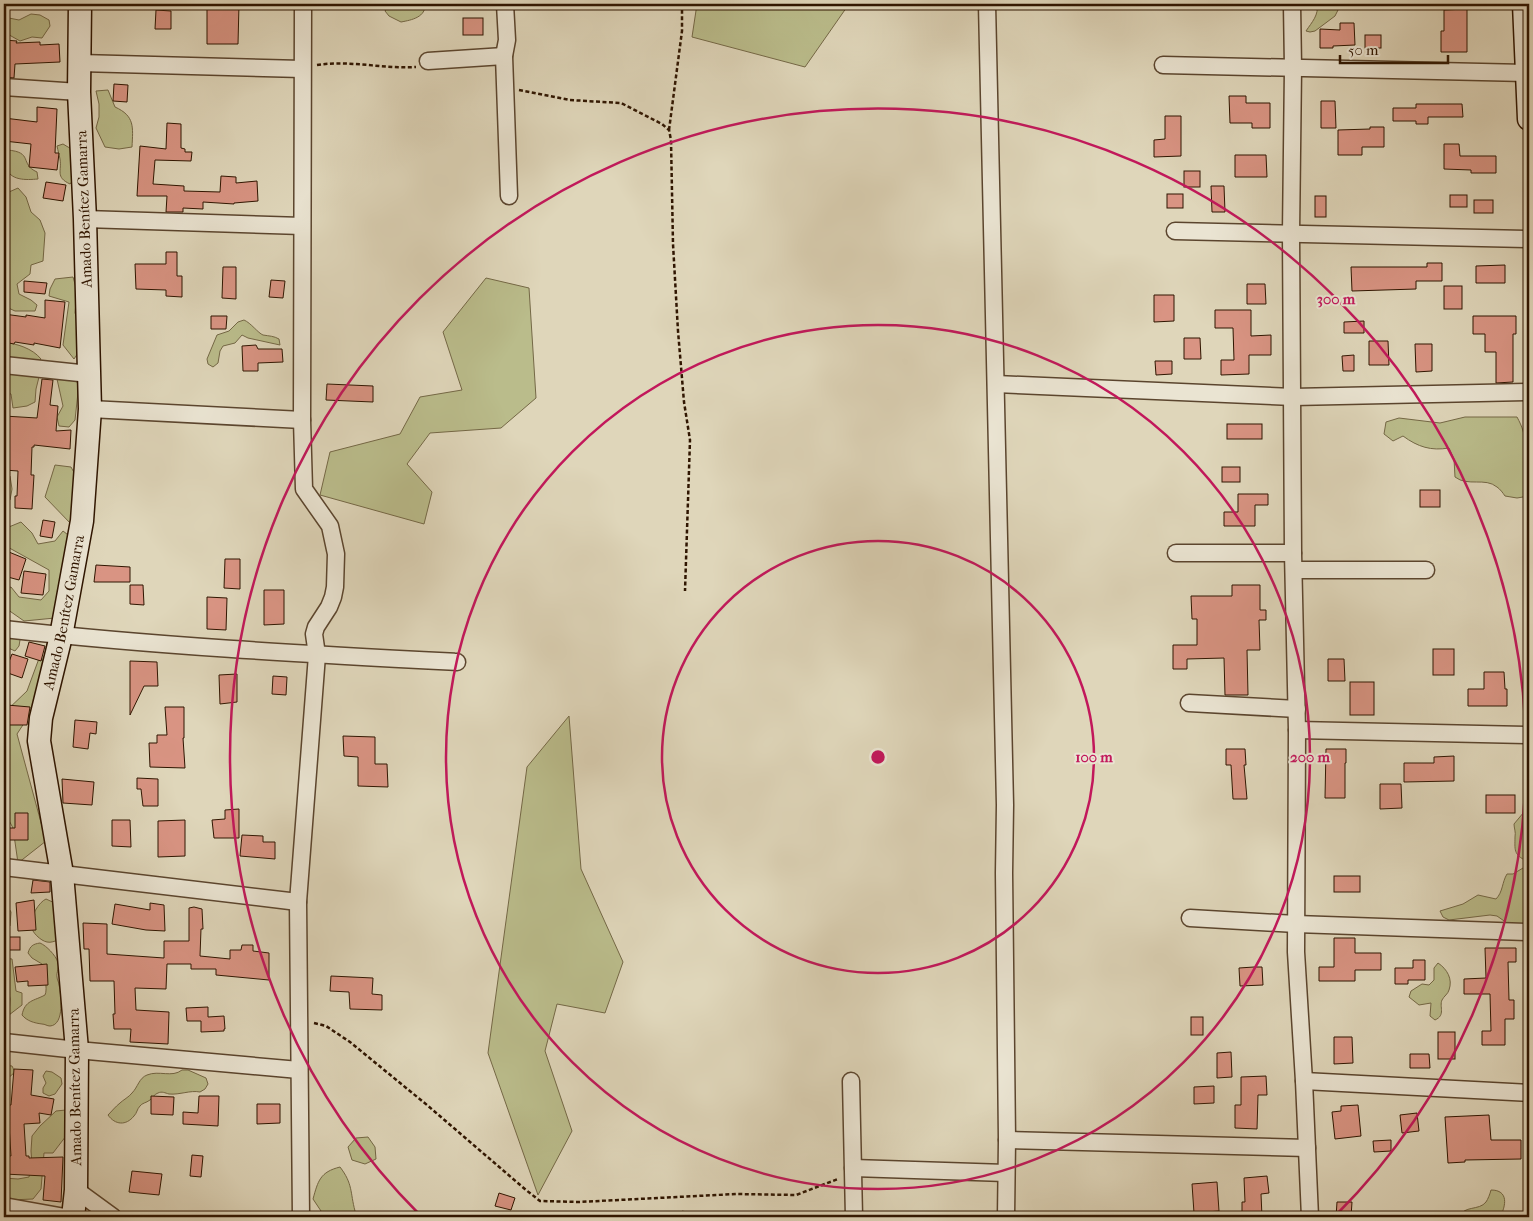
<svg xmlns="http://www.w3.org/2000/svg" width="1533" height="1221" viewBox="0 0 1533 1221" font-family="'IM FELL French Canon',serif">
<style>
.green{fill:#babc8b;stroke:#746846}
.building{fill:#d99483;stroke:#2f1500}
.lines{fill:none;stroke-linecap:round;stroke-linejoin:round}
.street-casing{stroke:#5b452e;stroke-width:19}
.secondary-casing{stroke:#2f1500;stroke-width:25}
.path{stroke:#2f1500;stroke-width:2.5;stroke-dasharray:4 2.5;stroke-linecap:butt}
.street{stroke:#eae4d2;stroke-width:16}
.secondary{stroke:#eae4d2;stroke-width:22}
.ring{fill:none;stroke:#c2185b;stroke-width:2.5}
.labels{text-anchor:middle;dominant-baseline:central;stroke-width:4;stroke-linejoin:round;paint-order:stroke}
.street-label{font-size:15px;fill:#2f1500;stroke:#eae4d2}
.centre{fill:#c2185b;stroke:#eae4d2;stroke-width:2.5}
.ring-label{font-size:15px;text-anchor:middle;font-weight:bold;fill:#c2185b;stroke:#eae4d2;stroke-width:4;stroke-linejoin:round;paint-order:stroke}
</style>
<rect width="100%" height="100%" fill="#dfd6ba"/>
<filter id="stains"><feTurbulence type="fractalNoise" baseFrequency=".004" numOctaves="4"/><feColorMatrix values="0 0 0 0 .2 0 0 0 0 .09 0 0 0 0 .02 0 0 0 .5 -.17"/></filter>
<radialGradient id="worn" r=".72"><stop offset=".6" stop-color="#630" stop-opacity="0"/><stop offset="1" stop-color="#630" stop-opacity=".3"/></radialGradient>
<g class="green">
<path d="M 389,4 L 425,4 C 426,17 412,20 401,22 L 389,16 L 385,11 Z"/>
<polygon points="697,4 849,4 805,67 692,37"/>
<path d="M 1317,4 L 1341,4 L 1335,16 L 1315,31 L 1310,32 L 1306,31 C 1312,22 1319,15 1317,4 Z"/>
<polygon points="31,14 40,15 49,20 50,26 42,38 32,37 20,41 4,32 4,17 19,20"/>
<path d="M 108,90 L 115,107 C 135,116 133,127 132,147 L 119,149 L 105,147 L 96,128 L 99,117 L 99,104 L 96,91 Z"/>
<path d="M 63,144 L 73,150 L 74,179 L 70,184 C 55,177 62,171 60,159 C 59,154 58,151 57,146 Z"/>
<path d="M 7,150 C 34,152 19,164 37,172 L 38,179 C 26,180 10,181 6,167 C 5,163 5,159 4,154 Z"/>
<polygon points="18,188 26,197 31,212 40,220 45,233 43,261 31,265 30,274 17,284 19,294 31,300 37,305 35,311 15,311 4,306 4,233 7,223 9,192"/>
<polygon points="73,277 77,291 75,313 82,329 82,347 74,359 63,345 69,302 49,296 50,289 55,279"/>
<polygon points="486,278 529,288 536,398 501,428 430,433 407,464 432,492 424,524 320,495 330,452 400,434 420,397 462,390 443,332"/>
<path d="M 244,320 C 251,323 258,333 263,335 C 269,336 274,336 279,339 L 280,345 L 248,338 L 242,335 L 235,343 L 223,346 L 220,351 L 218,363 L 213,367 L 208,364 L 207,359 L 217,335 L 229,331 L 238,322 Z"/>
<path d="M 4,342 C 17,344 32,348 41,359 L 37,364 L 4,359 Z"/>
<polygon points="4,371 65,376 79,383 75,420 69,427 59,426 57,417 63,406 57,379 39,377 36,389 35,402 27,406 13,408 11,394 4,392"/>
<path d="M 1465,417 L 1517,417 C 1528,437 1524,444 1525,465 C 1525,473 1527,481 1529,489 L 1523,497 L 1517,498 L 1505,496 C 1503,493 1500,489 1497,487 C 1485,477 1468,487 1455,477 L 1454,459 L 1449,448 C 1431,451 1418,447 1403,436 L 1393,441 L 1384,434 L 1386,422 L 1399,418 L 1440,423 Z"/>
<polygon points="55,465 71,467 77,478 71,524 45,497"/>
<polygon points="10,476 12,489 10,500 4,499 4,477"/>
<polygon points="21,522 32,533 38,544 55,541 63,531 72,538 55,618 24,621 4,607 4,589 11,587 19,597 41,600 49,591 49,570 4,545 4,529"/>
<polygon points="17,635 20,640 19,646 15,651 4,646 6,636"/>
<polygon points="41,653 47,688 17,734 46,841 18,863 13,828 4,811 4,713 27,691"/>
<polygon points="569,716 581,869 623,962 605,1013 557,1004 545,1051 572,1131 538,1195 488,1053 527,767"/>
<path d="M 1524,812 L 1529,814 L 1529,860 L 1527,861 C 1513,855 1515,849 1515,837 C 1516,832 1514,828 1514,824 Z"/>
<path d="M 1523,868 L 1529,871 L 1529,923 L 1526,926 L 1507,923 L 1497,916 L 1490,915 L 1449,920 L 1443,917 L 1440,911 L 1463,904 L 1478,895 L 1496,899 C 1503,892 1502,882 1507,874 L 1513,874 Z"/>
<polygon points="4,887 5,887 8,907 11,912 10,926 4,925"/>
<path d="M 46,899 L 57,904 L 58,940 C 55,941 51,943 47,942 C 41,941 31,932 31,925 C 30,917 39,902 46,899 Z"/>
<path d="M 40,943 C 47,946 55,955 58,962 C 60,968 56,972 57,977 C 57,980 59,982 59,985 C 61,994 65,1025 50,1026 C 47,1026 45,1024 42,1024 C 34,1023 27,1021 22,1015 C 25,1000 34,1001 45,995 C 48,989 44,972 42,964 L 32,958 L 28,953 C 30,946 33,944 40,943 Z"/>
<polygon points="4,958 12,959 16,991 22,993 22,1005 9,1015 10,999 8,987 4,987"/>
<path d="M 1438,963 C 1447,969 1453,979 1449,990 C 1448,994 1444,996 1442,1000 C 1439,1007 1446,1015 1435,1020 L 1430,1016 L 1431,1003 L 1419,1005 L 1409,997 L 1411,991 L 1422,984 L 1429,985 L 1434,980 L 1434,968 Z"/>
<polygon points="4,1065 12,1066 15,1072 6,1080 7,1086 4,1087"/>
<path d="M 182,1070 L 188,1070 L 206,1078 L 208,1084 L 205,1089 L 200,1092 C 190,1090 180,1095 169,1094 C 165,1093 162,1091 158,1093 C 154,1094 153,1098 150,1100 C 146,1103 142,1103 140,1106 C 137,1109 137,1113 134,1116 C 126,1126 115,1125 108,1115 C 112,1111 115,1107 120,1103 C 123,1100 129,1097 132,1093 C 138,1087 139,1078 147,1075 C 159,1070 172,1078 182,1070 Z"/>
<polygon points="46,1071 52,1072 61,1078 62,1084 55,1094 49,1096 43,1093 43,1088 46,1083 43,1076"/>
<polygon points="66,1110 66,1136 53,1153 44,1153 41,1189 33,1199 10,1200 4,1196 4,1178 18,1179 29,1177 32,1165 31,1151 32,1136 40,1126 56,1111"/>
<polygon points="368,1137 375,1147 376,1159 365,1164 352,1160 348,1147 356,1138"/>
<path d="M 340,1167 C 353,1184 350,1192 355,1211 L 351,1217 L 325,1217 L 313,1199 C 318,1181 320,1172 340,1167 Z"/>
<path d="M 1491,1190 C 1509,1190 1506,1206 1500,1217 L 1459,1217 C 1464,1205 1479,1211 1486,1202 C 1488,1199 1490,1194 1491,1190 Z"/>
<polygon points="682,1211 713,1217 681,1217"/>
</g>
<g class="building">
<polygon points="207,4 239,4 238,44 207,44"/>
<polygon points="1467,9 1467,52 1441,52 1441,31 1444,31 1444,10"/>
<polygon points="156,10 171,11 171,29 155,29"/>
<rect x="463" y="18" width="20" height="17"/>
<polygon points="1340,23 1354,23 1355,45 1333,46 1333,48 1320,48 1320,29 1340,30"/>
<rect x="1365" y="35" width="16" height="13"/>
<polygon points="4,40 17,41 16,43 40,42 40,45 59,44 60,62 15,64 14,78 4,77"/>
<polygon points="114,84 128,85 127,102 113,101"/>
<polygon points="1229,96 1246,96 1246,103 1270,103 1270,128 1252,128 1252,123 1230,123"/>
<polygon points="1321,101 1335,101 1336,128 1321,128"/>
<polygon points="1416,104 1462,104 1463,117 1428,117 1428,124 1416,124 1416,121 1393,121 1393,108 1416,108"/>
<polygon points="37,107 57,109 55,153 59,153 57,170 29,167 31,144 4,141 4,118 37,122"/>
<polygon points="1165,116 1181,116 1181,156 1154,157 1154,140 1165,139"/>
<polygon points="167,123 181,124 181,148 185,149 185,152 192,152 191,161 155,160 153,184 184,186 184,191 220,192 221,176 236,177 236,183 257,181 258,201 234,203 234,204 203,202 203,209 183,208 183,212 166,212 167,196 137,196 140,146 166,149"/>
<polygon points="1370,127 1384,127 1384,147 1362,147 1362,155 1338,155 1338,130 1370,129"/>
<polygon points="1444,144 1459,144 1460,156 1496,156 1496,173 1471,173 1471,170 1444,169"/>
<polygon points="1235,155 1266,155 1267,177 1235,177"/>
<rect x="1184" y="171" width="16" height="16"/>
<polygon points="46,182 66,185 63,201 43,198"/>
<polygon points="1211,186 1224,186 1225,212 1212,212"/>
<rect x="1167" y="194" width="16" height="14"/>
<rect x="1450" y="195" width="17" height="12"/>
<rect x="1315" y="196" width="11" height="21"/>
<rect x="1474" y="200" width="19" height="13"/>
<polygon points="166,252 177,252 177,276 182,276 182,297 166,296 166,290 136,289 135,264 166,264"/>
<polygon points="1427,263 1442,263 1442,281 1416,281 1416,289 1352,291 1351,267 1427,267"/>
<polygon points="1505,265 1505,283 1476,283 1476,266"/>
<polygon points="223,267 236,267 236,299 222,298"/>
<polygon points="271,280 285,281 283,298 269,297"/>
<polygon points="24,281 47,283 45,294 24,292"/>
<polygon points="1247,284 1265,284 1266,304 1247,304"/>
<rect x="1444" y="286" width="18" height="23"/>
<polygon points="1154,295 1174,295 1174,321 1154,322"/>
<polygon points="45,300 65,302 60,348 34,343 34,345 15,342 14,344 4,342 4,314 26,317 26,315 45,318"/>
<polygon points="1215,310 1251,310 1251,336 1271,335 1271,355 1249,355 1249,374 1221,375 1221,360 1234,360 1233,328 1215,328"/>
<polygon points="211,316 227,316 226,329 211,329"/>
<polygon points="1473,316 1516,316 1516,334 1513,334 1513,382 1496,383 1496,352 1485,352 1485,334 1473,334"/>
<polygon points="1364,321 1364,333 1344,333 1344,322"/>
<polygon points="1184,338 1200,338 1201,359 1184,359"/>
<polygon points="1369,341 1388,341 1389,365 1369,365"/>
<polygon points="1415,344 1432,344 1432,371 1416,372"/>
<polygon points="256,345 258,349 282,349 283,362 258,363 258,371 243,371 242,346"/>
<polygon points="1354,355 1354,371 1343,371 1342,356"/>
<polygon points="1155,361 1172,361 1172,374 1156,375"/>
<polygon points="42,379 53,380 50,405 58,406 56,431 71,430 70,449 34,445 34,447 32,447 31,475 34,475 32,509 15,508 15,496 17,496 18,471 4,470 4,416 37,418"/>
<polygon points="327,384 373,386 373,402 326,400"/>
<rect x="1227" y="424" width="35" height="15"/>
<rect x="1222" y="467" width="18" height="15"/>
<rect x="1420" y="490" width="20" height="17"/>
<polygon points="1238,494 1268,494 1268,505 1255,505 1255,526 1224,526 1224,512 1238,512"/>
<polygon points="43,520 55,522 52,538 40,536"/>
<polygon points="4,550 26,559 19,580 4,576"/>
<polygon points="225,559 240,559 240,589 224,588"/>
<polygon points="96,565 130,567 130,582 94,582"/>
<polygon points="24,571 46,574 43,595 21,593"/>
<polygon points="130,585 143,585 144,605 130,604"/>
<polygon points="1232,585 1260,585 1260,610 1266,610 1266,620 1259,620 1260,650 1247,650 1248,695 1225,695 1224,658 1187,659 1187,669 1173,669 1173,645 1197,645 1197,619 1192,619 1191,596 1232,596"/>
<polygon points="264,590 284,590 284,624 264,625"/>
<polygon points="207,597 227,598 226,630 207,629"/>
<polygon points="29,642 45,646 41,661 25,656"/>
<rect x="1433" y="649" width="21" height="26"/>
<polygon points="12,654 28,659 22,678 5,672"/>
<polygon points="1328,659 1344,659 1345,681 1328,681"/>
<polygon points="130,661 157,662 158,686 144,686 130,715"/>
<polygon points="1484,672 1504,672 1505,689 1507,689 1507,706 1468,706 1468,689 1484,689"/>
<polygon points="237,674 237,702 220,704 219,675"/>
<polygon points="273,676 287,677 286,695 272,694"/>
<rect x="1350" y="682" width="24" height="33"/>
<polygon points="7,705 30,707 27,725 4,725"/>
<polygon points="165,707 184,707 184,738 183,738 185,768 150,767 149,743 157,743 157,735 167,735"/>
<polygon points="75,720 97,722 96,734 90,733 88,749 73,747"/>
<polygon points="343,736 375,737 375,764 387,764 388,787 358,786 358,757 344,756"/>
<polygon points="1226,749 1245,749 1246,765 1244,765 1247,799 1233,799 1231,765 1226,765"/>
<polygon points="1326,749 1346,749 1346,763 1345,763 1345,798 1325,798"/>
<polygon points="1454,756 1454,781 1404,782 1404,763 1434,763 1434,757"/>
<polygon points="137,778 158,779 158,806 143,806 141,789 137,789"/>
<polygon points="62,779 94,782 92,805 63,803"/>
<polygon points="1380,784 1401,784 1402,808 1380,809"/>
<rect x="1486" y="795" width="29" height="18"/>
<polygon points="239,809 239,838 214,838 212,820 225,819 225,810"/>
<polygon points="15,813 28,813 28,840 4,840 4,828 15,828"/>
<polygon points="112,820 130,820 131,847 112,846"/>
<polygon points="185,820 185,856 158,857 158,821"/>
<polygon points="242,835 263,836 263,842 275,842 275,859 240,856"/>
<rect x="1334" y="876" width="26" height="16"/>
<polygon points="33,880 50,882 50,892 31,893"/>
<polygon points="34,900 36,930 18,931 16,903"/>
<polygon points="150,903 164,905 165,931 146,930 112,924 115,904 150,910"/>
<polygon points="194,907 202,909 203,929 201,929 200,956 230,959 230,950 241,950 242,945 253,945 253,951 269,953 269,980 216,975 216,969 191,969 191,964 167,964 166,989 135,988 136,1010 169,1012 168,1044 130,1042 131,1029 114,1029 113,1014 115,1014 114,981 90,981 89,949 84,949 83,923 107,924 107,954 164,958 164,941 189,941 189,908"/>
<rect x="4" y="937" width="16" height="13"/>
<polygon points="1334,938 1355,938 1355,953 1381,953 1381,970 1355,970 1355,981 1319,981 1319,967 1334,967"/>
<polygon points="1485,948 1516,948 1516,962 1508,962 1509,1000 1514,1000 1514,1019 1505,1019 1505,1045 1482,1045 1482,1031 1491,1031 1490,994 1464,994 1464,979 1486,978"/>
<polygon points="1413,960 1425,960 1425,980 1408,980 1408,984 1395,984 1395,968 1413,968"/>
<polygon points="47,964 48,985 28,986 28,981 17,982 15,967"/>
<polygon points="1254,967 1262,967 1263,985 1240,986 1239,968"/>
<polygon points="331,976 373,978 372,994 382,995 382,1010 350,1009 349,992 330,991"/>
<polygon points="208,1007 208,1017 224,1016 225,1029 224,1029 224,1031 201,1032 201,1021 187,1021 186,1008"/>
<rect x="1191" y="1017" width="12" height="18"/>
<rect x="1438" y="1032" width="17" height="27"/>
<polygon points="1334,1037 1352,1037 1353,1063 1334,1064"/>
<polygon points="1231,1052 1232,1077 1217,1078 1217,1053"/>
<polygon points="1410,1054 1429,1054 1430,1068 1410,1068"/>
<polygon points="14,1069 33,1070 31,1095 54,1099 51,1115 39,1113 40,1123 24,1124 26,1156 29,1156 29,1158 63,1157 61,1202 43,1200 45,1176 4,1174 4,1155 11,1156 9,1125 4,1125 4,1105 11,1105"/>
<polygon points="1266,1076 1267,1095 1258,1095 1257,1129 1235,1128 1235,1105 1241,1105 1241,1077"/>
<polygon points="1214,1086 1214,1103 1194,1104 1194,1087"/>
<polygon points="151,1096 174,1097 173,1115 151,1114"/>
<polygon points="199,1096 219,1096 218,1126 183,1124 183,1112 198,1113"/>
<polygon points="257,1104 280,1104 280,1123 257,1124"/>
<polygon points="1358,1105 1361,1136 1335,1139 1332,1112 1341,1111 1341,1106"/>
<polygon points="1417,1113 1419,1131 1402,1133 1400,1115"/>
<polygon points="1489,1115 1491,1140 1521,1140 1521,1159 1465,1160 1465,1162 1448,1163 1445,1117"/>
<polygon points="1391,1140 1391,1151 1374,1152 1373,1141"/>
<polygon points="192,1155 203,1156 201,1177 190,1176"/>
<polygon points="132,1171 162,1174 159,1195 129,1192"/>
<polygon points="1267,1176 1269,1193 1261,1194 1262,1217 1242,1217 1242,1202 1245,1202 1244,1178"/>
<polygon points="1217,1182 1219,1211 1194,1213 1192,1184"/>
<polygon points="499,1193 515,1198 511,1210 495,1206"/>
<polygon points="1337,1202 1352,1202 1351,1217 1336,1217"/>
</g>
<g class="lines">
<g class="street-casing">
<g id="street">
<polyline points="505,4 507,40 504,56 509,196"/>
<polyline points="987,4 1005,805 1004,873 1007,1140 1006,1217"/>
<polyline points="1292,4 1293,68 1291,233 1293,553 1297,730 1296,952 1304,1081 1310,1217"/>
<polyline points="428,61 504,56"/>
<polyline points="80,63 302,69"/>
<polyline points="1163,65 1527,73"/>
<polyline points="4,87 79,92"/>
<polyline points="85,219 302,226"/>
<polyline points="1175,231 1529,239"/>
<polyline points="4,365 89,374"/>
<polyline points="996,384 1293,397 1529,392"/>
<polyline points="90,409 302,420"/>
<polyline points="1176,553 1293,553"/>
<polyline points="1294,570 1426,570"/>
<path d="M 4,629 C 154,646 306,654 457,662"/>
<polyline points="1189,703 1297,709"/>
<polyline points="1297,730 1529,735"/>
<polyline points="4,867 298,902"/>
<polyline points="1190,918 1296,924 1529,932"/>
<polyline points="4,1042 77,1050 299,1070"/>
<polyline points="851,1081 854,1217"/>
<polyline points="1304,1081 1529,1093"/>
<polyline points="1007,1140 1307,1148"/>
<polyline points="853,1168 1006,1173"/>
<polyline points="76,1190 113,1217"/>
<polyline points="4,1206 65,1217"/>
<polyline points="301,1217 298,902 317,655 314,634 316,627 329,607 333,597 335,587 336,554 330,526 304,489 302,420 303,4"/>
</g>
</g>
<g class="secondary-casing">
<g id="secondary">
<polyline points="1524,4 1529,119"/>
<path id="s1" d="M 73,1217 L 76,1190 L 77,1050 L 62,874 L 39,741 L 41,718 L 61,636 L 82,521 L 90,409 L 85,219 L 79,92 L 80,4"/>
</g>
</g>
<g class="path">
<path d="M 317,65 C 350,60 383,69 416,67"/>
<polyline points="519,90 570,100 621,103 662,124 669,130 671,140 673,244 678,331 684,402 690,440 685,591"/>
<polyline points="669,130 682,31 682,4"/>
<polyline points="314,1023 326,1026 350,1042 427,1105 526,1190 540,1201 579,1202 736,1194 796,1195 838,1179"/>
</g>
<use href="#street" class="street"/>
<use href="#secondary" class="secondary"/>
</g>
<g class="ring">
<circle cx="878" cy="757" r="216"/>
<circle cx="878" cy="757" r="432"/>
<path d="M420 1215A648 648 0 1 1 1336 1215"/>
</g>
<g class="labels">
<g class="street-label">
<text transform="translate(84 209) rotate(-92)">Amado Benítez Gamarra</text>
<text stroke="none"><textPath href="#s1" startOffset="610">Amado Benítez Gamarra</textPath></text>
<text transform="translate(75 1087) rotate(-91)">Amado Benítez Gamarra</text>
</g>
</g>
<circle cx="878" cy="757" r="8" class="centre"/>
<g class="ring-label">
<text x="1336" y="304">300 m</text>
<text x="1094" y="762">100 m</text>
<text x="1310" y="762">200 m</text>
</g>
<rect width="1533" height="1221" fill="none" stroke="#dfd6ba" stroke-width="20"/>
<rect x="5" y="5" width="1523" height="1211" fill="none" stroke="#2f1500" stroke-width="2.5"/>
<rect x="10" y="10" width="1513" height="1201" fill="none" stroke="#2f1500"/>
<path d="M1340 55v8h108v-8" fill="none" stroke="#2f1500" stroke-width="2.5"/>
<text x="1348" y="55" font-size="15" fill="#2f1500" stroke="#eae4d2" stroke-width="4" paint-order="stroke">50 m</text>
<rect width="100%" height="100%" filter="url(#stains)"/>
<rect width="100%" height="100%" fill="url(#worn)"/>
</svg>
